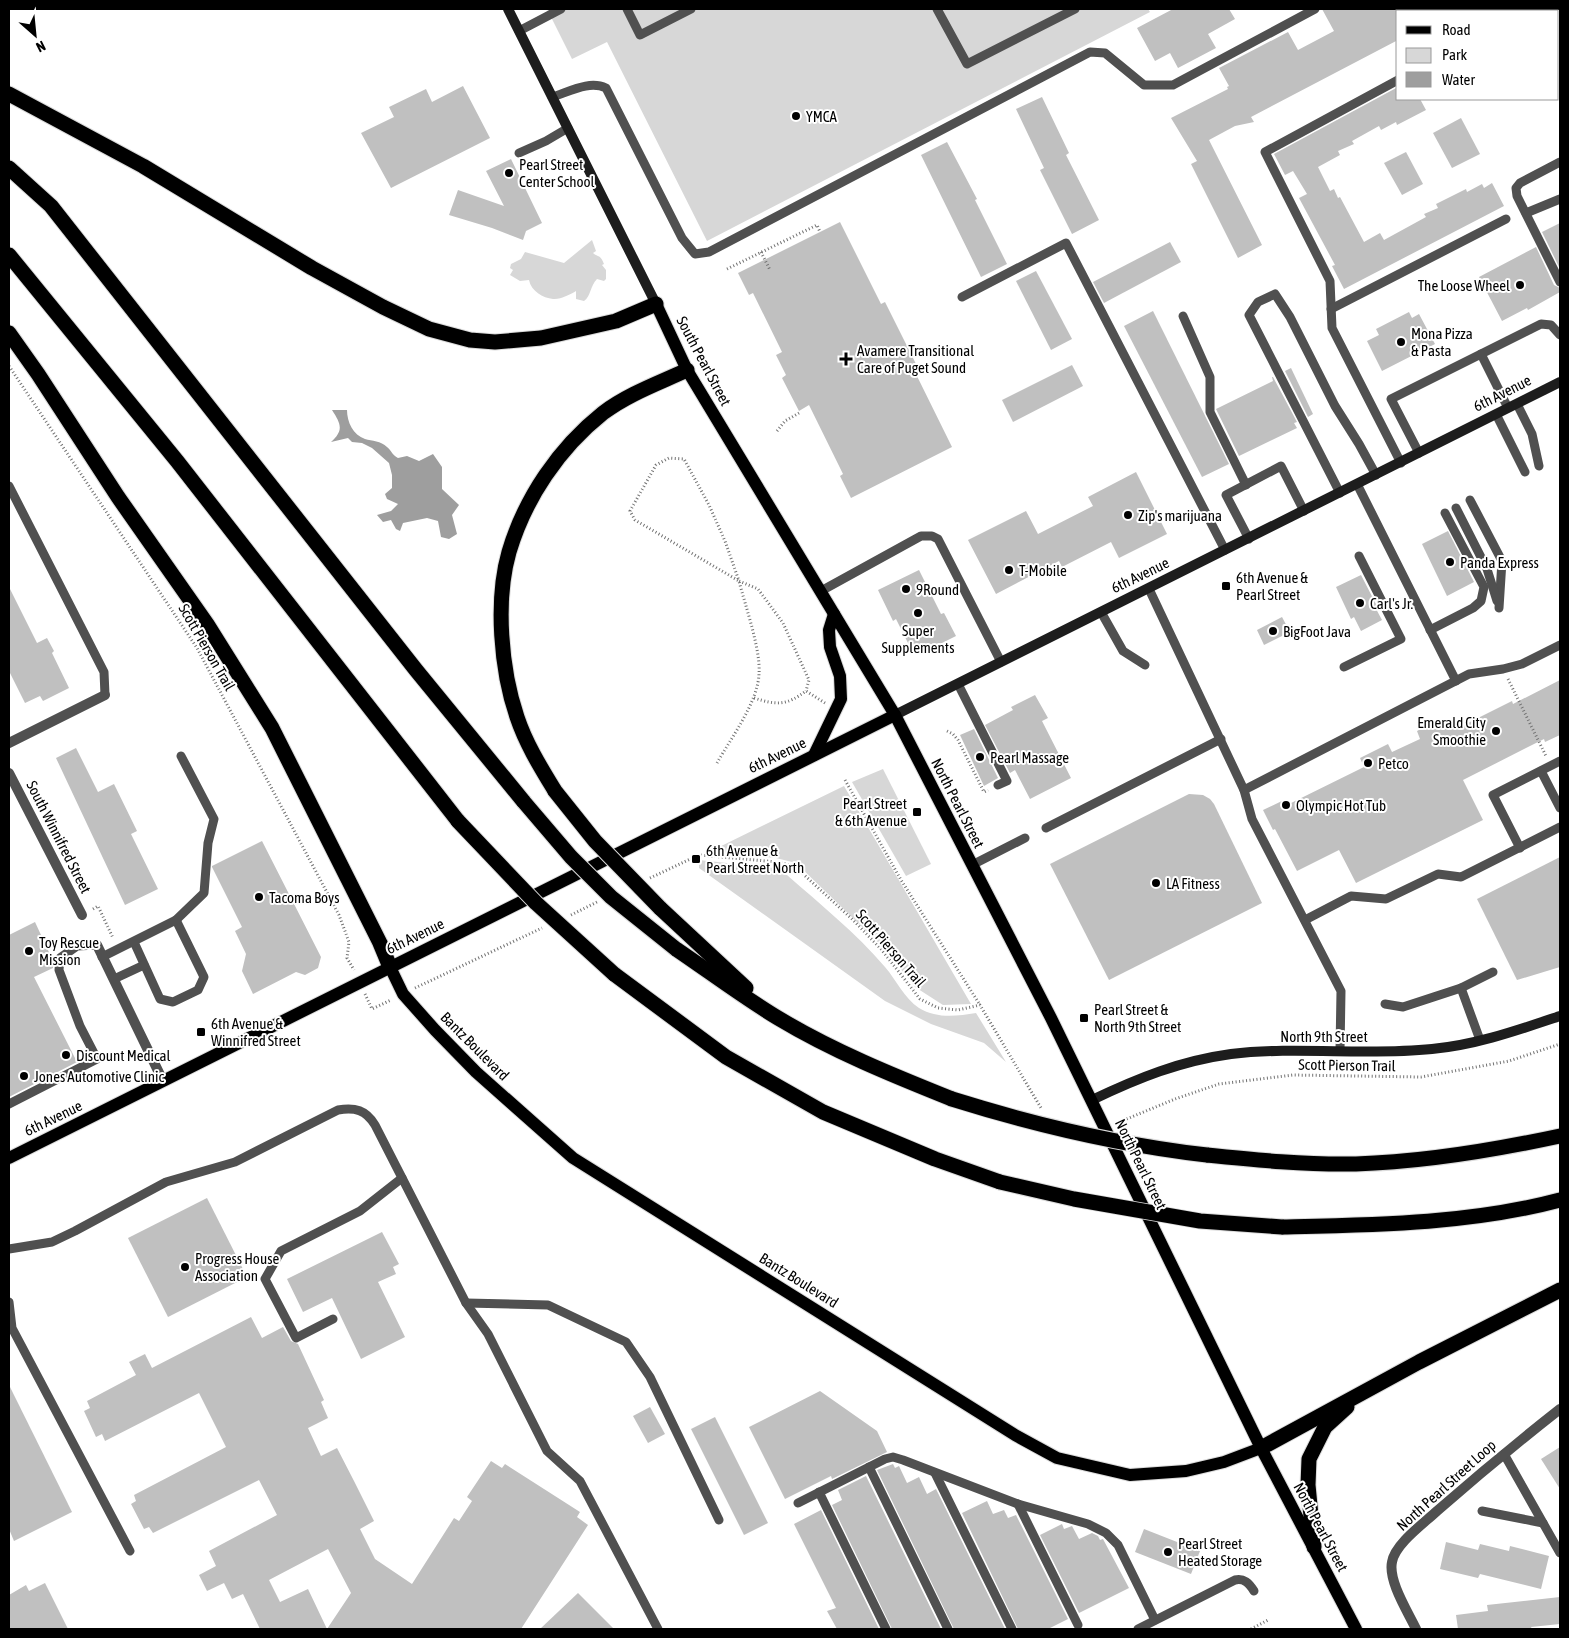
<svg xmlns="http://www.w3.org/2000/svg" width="1569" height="1638" viewBox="0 0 1569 1638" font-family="'Asap Condensed',sans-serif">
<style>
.green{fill:#d7d7d7}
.water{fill:#9e9e9e}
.building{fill:#c0c0c0;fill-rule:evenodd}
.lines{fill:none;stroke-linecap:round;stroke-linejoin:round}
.primary-casing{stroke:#dbdbdb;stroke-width:14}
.highway-casing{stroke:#dbdbdb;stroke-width:17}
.path{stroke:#727272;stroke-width:3;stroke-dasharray:1 2.5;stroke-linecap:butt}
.lane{stroke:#505050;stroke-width:9}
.street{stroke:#505050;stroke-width:10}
.secondary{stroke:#1d1d1d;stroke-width:10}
.primary{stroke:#000;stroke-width:12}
.highway{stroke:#000;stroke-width:15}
.highway-bridge-casing{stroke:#dbdbdb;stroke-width:17;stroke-linecap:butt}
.highway-bridge{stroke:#000;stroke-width:15}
.poi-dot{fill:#000;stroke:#fff;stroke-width:2}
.labels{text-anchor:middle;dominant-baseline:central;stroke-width:4;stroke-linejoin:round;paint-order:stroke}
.poi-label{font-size:15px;fill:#000;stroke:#fff;text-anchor:start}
.street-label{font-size:15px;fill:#000;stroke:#fff}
</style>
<rect width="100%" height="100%" fill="#fff"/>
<g class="green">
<polygon points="547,9 1148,9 1150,12 707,241 607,42 572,59"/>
<path d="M 592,240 L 596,251 L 593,253 C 599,258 600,254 604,264 L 602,265 L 606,270 L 606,279 L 604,281 L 597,279 C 590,286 591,296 584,301 L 576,299 L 576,291 C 571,294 560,300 553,299 C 543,298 531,291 529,280 L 520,281 L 510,275 L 513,270 L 510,268 L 511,264 L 521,259 L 525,252 L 564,263 Z"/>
<polygon points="883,769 931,864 906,876 852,782"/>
<polygon points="844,786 971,1004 943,1005 915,987 885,949 796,863 776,858 709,852"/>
<path d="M 699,860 L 774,868 L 787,875 C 820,904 856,933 885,967 C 897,981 904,998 919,1008 C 937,1019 957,1016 976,1013 L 1006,1062 L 984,1043 L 931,1024 L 885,1001 L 699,868 Z"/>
</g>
<path class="water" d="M 332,410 L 347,410 C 347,422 353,435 365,439 C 372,441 381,441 387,447 C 392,451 392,455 398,458 L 407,456 L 419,461 L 433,454 L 442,467 L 442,489 L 459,505 L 452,515 L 457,534 L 449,539 L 441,537 L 438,521 L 427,518 L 403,523 L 400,531 L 396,529 L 391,520 L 383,522 L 377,515 L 391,511 L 398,504 L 387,499 L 385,494 L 392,488 L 392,475 L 389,463 L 372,448 L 362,443 L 352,442 L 348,438 L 331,442 C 344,430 341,424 332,410 Z"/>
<g class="building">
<polygon points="1173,9 1229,9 1235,19 1208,34 1216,48 1178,68 1170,53 1155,61 1137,28"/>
<polygon points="1322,9 1398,9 1398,40 1251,117 1254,122 1235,126 1209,140 1262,245 1238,258 1191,164 1197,161 1171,118 1228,89 1227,87 1229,86 1219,68 1288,32 1298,50 1334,31"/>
<polygon points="463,86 490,138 391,188 361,133 394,117 389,107 426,89 432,102"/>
<polygon points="1398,87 1398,99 1420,99 1426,110 1397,125 1396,122 1381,130 1379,126 1352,141 1354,144 1338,151 1340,155 1318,167 1330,191 1334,189 1338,198 1340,197 1364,242 1380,233 1384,240 1426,217 1424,214 1438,208 1436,204 1466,189 1467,192 1482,184 1484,188 1492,183 1504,206 1344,289 1332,266 1335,265 1299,198 1307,194 1293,171 1285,175 1274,154"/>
<polygon points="1042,97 1069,153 1066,155 1099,220 1072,234 1040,170 1044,168 1016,109"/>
<polygon points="1461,118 1480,154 1452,168 1433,133"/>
<polygon points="947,142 977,199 975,200 1007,264 981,277 921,155"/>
<polygon points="1406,152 1423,184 1402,195 1384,163"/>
<polygon points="511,159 542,223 526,231 523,240 492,228 449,215 458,190 504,206 486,171"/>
<polygon points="840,222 881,304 885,302 916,364 912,366 952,447 851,498 840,476 843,474 809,405 799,411 782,378 786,375 776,355 782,352 753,293 749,295 738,273"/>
<polygon points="1560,223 1560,269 1542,232"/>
<polygon points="1170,242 1181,262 1104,303 1093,282"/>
<polygon points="1536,247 1554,285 1560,288 1560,292 1528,310 1527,308 1502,321 1479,277"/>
<polygon points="1036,271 1072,339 1051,350 1016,281"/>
<polygon points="1153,311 1229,464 1202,477 1124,326"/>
<polygon points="1409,312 1412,318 1419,314 1435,344 1382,371 1367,341 1379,335 1376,329"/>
<polygon points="1072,365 1083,386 1013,422 1002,400"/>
<polygon points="1291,368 1313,414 1308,417 1285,371"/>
<polygon points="1272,377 1273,377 1297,422 1294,423 1297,428 1239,456 1216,409 1273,381"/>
<polygon points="1136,472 1167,534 1119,558 1111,542 1062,567 1059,561 996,594 968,540 1026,511 1038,534 1093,506 1088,497"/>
<polygon points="1448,531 1474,582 1447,596 1422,544"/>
<polygon points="919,570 941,614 944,613 956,636 932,648 929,643 912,651 896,619 893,621 878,590"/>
<polygon points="1361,575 1377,606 1375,607 1382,620 1361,631 1354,617 1351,619 1336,587"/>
<polygon points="9,587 37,643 47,638 54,651 52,653 69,688 43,701 40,696 25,703 9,671"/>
<polygon points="1282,617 1290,632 1264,645 1257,630"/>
<polygon points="1560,680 1560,735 1545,742 1544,739 1463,780 1483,820 1356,883 1339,850 1297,871 1275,829 1273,830 1263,810 1284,800 1287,805 1364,767 1360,758 1388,744 1392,752 1420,739 1417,731 1434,722 1438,729 1452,722 1456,729 1512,701 1513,704"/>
<polygon points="1035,695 1048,718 1042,721 1071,778 1030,799 1015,770 1010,773 985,725 1013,710 1011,707"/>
<polygon points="974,729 998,778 984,786 960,735"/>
<polygon points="76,748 98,792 114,784 137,831 131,834 158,889 125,905 56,758"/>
<polygon points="1189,794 1203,795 1210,799 1214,804 1262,903 1109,980 1050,864"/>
<polygon points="262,841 321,957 318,968 305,975 296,972 253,994 242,971 246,954 235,931 242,927 212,867 212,866"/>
<polygon points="1560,857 1560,967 1517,980 1477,899"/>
<polygon points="35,922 53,961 53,968 34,977 77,1062 9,1097 9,935"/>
<polygon points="207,1198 247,1277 168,1317 128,1238"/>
<polygon points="382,1232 399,1264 393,1267 396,1274 378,1282 405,1337 361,1359 332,1298 303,1312 287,1279"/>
<path d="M 251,1317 L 262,1338 L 283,1327 L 291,1341 L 298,1344 L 324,1400 L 321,1402 L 328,1418 L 308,1428 L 321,1456 L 337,1448 L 354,1481 L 374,1521 L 360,1529 L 375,1559 L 412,1584 L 454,1518 L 459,1521 L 472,1501 L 467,1497 L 491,1461 L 502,1468 L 505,1464 L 580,1512 L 577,1517 L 588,1525 L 521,1629 L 260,1629 L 243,1594 L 232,1599 L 224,1583 L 207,1591 L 199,1575 L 216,1566 L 209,1551 L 277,1515 L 259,1480 L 153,1533 L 149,1527 L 144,1529 L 131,1504 L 136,1501 L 134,1495 L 226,1447 L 199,1393 L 105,1441 L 102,1434 L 96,1437 L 84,1411 L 90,1408 L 87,1401 L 136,1375 L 129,1362 L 145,1354 L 152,1368 ZM 328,1549 L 351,1593 L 327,1629 L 308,1589 L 280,1602 L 269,1580 Z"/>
<polygon points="9,1385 72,1512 14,1541 9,1529"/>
<polygon points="820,1391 877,1431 887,1452 832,1479 831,1476 785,1499 749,1427"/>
<polygon points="650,1407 665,1434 648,1443 633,1416"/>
<polygon points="715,1417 768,1523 744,1535 691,1429"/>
<polygon points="1560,1447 1560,1489 1541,1459"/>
<polygon points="893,1464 895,1468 899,1466 907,1483 919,1477 927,1494 936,1489 1005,1629 954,1629 877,1470"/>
<polygon points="866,1476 941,1629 892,1629 832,1505 842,1500 838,1490"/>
<polygon points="987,1501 993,1514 1004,1510 1008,1518 1016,1515 1068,1619 1048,1629 1018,1629 962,1513"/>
<polygon points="821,1510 879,1629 837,1629 827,1611 836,1608 794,1524"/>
<polygon points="1062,1524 1064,1529 1072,1526 1079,1539 1092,1533 1098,1536 1100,1540 1103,1539 1129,1588 1079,1613 1040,1535"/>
<polygon points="1144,1529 1200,1551 1191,1574 1135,1552"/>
<polygon points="1446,1542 1478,1550 1480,1544 1509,1551 1510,1546 1549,1556 1541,1589 1480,1574 1478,1578 1440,1569"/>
<polygon points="45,1583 68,1629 9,1629 9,1595 26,1585 29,1591"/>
<polygon points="578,1593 614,1629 540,1629"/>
<polygon points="1560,1597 1560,1624 1531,1627 1532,1629 1458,1629 1456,1615 1488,1611 1487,1605"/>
</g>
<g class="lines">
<g class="primary-casing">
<g id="primary">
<polyline points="656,304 687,370 895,715 1051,1018 1261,1448 1356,1629"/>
<polyline points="814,755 841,699 840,676 830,647 829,630 834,614"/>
<polyline points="390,967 403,994 435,1030 476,1072 573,1158 1015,1435 1057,1458 1130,1475 1186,1471 1224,1462 1261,1448"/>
<polyline points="9,1158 895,715"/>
</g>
</g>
<g class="highway-casing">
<g id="highway">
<polyline points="9,94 143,166 312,268 383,307 429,329 470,340 495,342 541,338 616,321 656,304"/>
<polyline points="9,168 51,206 416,670 524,802"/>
<polyline points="9,255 177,461 458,821"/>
<polyline points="9,333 38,374 118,497 207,624 272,728 380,943 390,967"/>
<path d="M 555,791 C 541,768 526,744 517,717 C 501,670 495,601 509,552 C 525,498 559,448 603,413 C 628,394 659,383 687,370"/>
<polyline points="660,908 746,988"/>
<path d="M 676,949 C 710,972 743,997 778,1018 C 833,1051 892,1075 952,1099"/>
<polyline points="614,974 726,1057 823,1112 935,1159 1000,1182"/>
<path d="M 1207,1155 C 1256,1160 1306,1165 1356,1164 C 1423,1162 1495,1150 1560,1136"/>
<path d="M 1282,1227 C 1375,1225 1470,1224 1560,1200"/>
<polyline points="1261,1448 1419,1362 1560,1290"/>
<polyline points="1314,1547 1308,1485 1309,1459 1325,1427 1347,1407"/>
</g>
</g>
<g class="path">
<polyline points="761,252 770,270"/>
<polyline points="727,269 817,225 820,232"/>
<polyline points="9,366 197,648 339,915 349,942 347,958 354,970"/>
<polyline points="777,431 785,421 799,413"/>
<polyline points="1508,679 1546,756"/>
<path d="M 754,698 C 776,705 786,706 806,691 L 825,703"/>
<polyline points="947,731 953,734 958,740 984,792 988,790"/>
<path d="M 717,763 C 731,738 758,702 759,674 C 761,650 745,605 739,581 L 635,520 L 630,511 L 656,465 L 669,458 L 684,459 L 709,505 L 725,541 L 739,581 L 758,589 L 783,623 L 809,680 L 806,691"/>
<polyline points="845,780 901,880 980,1005"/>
<polyline points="650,878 699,855 777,862 790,865 801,872 853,920 881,949 920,999 938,1008 958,1010 980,1005 1041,1108"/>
<polyline points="93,909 98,906 113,938"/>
<polyline points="571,915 597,902"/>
<polyline points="415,988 542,928"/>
<polyline points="365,994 372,1009 391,1000"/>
<polyline points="1117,1123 1175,1099 1219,1084 1293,1075 1421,1077 1509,1061 1560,1044"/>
<polyline points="1251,1629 1268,1620"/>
</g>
<g class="lane">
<polyline points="627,9 640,35 691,9"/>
<polyline points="937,9 967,64 1075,9"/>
<polyline points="519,31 561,9"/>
<polyline points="1398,80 1265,152 1330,281 1332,328 1401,463"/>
<path d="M 552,97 C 569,92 589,80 606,88 L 682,238 L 695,254 L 709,252 L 1090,52 L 1105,53 L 1144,85 L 1173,85 L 1315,9"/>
<polyline points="519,153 546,141 568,128"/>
<polyline points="1560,162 1520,183 1516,188 1517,196 1560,282"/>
<polyline points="1526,213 1560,199"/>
<polyline points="962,297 1066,243 1225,550"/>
<polyline points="1331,309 1506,219"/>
<polyline points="1183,316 1210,377 1210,412 1246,485"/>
<polyline points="1481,354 1508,408"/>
<polyline points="1517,404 1532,434 1539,466"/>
<polyline points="1496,414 1525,472"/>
<polyline points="1419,453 1391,399 1541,324 1551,325 1560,335"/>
<polyline points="1357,484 1456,681"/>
<polyline points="9,486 104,672 105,695"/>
<polyline points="1340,493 1249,315 1258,302 1275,294 1290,317 1335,406 1359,444 1376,475"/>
<polyline points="1470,500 1502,561 1499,608"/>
<polyline points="1456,508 1487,569 1497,601"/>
<polyline points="1249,539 1226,495 1281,466 1304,511"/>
<polyline points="1149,589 1244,790 1252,819 1341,991 1340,1051"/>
<polyline points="821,591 921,536 932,536 938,539 1001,662"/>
<polyline points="1101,612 1123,651 1145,665"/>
<polyline points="1430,630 1473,608 1481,601 1484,587 1445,513"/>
<polyline points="1344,667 1401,639 1359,556"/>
<polyline points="958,684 1007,781 998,785"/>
<polyline points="1541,771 1560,808"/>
<polyline points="1244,790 1469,674 1503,669 1522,664 1560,645"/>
<polyline points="1046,828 1221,739"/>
<polyline points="1520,848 1493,795 1560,761"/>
<polyline points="972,865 1025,838"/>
<polyline points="1305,920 1351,896 1386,899 1438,874 1461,877 1560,827"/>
<polyline points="134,942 160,999 173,1002 198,990 204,977 176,920"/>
<polyline points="102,957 176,920 204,893 208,843 214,819 181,756"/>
<polyline points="114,979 144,965"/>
<polyline points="1461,988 1480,1040"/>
<polyline points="1385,1004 1403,1007 1461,988 1493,972"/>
<polyline points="9,1104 97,1059 80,1026 59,970 60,958 77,946 97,945"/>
<path d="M 9,1249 L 52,1242 L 75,1231 L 166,1182 L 235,1162 L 338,1110 C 355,1107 366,1110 375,1125 L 466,1303 L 488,1334 L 547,1451 L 580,1481 L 658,1629"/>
<polyline points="9,1302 12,1328 130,1551"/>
<polyline points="466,1303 548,1305 626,1342 650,1377 719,1520"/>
<polyline points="333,1319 296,1338 265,1279 281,1251 360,1211 402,1178"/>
<polyline points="1504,1454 1560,1553"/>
<polyline points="869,1467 948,1629"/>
<polyline points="935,1473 1012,1629"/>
<polyline points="819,1492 886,1629"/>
<polyline points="798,1503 885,1459 893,1457 903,1460 1018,1504 1088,1524 1106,1533 1118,1545 1155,1620"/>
<polyline points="1018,1504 1078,1625"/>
<polyline points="1482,1511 1543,1523"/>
<path d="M 1138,1629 L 1235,1580 C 1244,1578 1249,1583 1254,1591"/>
</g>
<g class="street">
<polyline points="9,743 105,695"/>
<polyline points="9,773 82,915"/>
<polyline points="97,945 163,1081"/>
<path d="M 1416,1629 C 1408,1612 1388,1581 1392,1562 C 1395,1544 1423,1524 1437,1511 C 1477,1476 1518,1442 1560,1409"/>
</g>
<g class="secondary">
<polyline points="508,9 656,304"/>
<polyline points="895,715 1560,382"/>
<path d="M 1092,1100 C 1138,1078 1180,1061 1231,1054 C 1298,1046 1365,1056 1432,1049 C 1476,1045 1518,1030 1560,1016"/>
</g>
<use href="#primary" class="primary"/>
<use href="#highway" class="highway"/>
<g class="highway-bridge-casing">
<g id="highway-bridge">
<polyline points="555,791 595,841 660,908"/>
<polyline points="524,802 571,857 611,897 676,949"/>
<polyline points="458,821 536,903 614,974"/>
<path d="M 952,1099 C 1035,1125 1120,1145 1207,1155"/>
<polyline points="1000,1182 1074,1199 1200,1221 1282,1227"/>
</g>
</g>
<use href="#highway-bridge" class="highway-bridge"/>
</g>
<g class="poi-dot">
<circle cx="796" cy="116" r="5"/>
<circle cx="509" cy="173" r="5"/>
<circle cx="1520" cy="285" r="5"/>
<circle cx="1401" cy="342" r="5"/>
<path d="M843.5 351.5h5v5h5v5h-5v5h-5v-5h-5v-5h5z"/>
<circle cx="1128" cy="515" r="5"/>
<circle cx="1450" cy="562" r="5"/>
<circle cx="1009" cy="570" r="5"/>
<rect x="1221" y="581" width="10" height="10" rx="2.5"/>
<circle cx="906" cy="589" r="5"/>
<circle cx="1360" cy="603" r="5"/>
<circle cx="918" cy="613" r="5"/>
<circle cx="1273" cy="631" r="5"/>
<circle cx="1496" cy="731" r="5"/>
<circle cx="980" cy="757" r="5"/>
<circle cx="1368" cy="763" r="5"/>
<circle cx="1286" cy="805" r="5"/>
<rect x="912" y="807" width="10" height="10" rx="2.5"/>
<rect x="691" y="854" width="10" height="10" rx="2.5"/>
<circle cx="1156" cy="883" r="5"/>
<circle cx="259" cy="897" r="5"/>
<circle cx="29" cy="951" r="5"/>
<rect x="1079" y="1013" width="10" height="10" rx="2.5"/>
<rect x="196" y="1027" width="10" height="10" rx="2.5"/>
<circle cx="66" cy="1055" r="5"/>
<circle cx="24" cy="1076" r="5"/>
<circle cx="185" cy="1267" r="5"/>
<circle cx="1168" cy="1552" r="5"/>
</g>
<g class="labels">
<g class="poi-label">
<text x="806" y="116">YMCA</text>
<text x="519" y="164">Pearl Street<tspan x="519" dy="17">Center School</tspan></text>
<text x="1510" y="285" text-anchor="end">The Loose Wheel</text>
<text x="1411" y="333">Mona Pizza<tspan x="1411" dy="17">&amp; Pasta</tspan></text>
<text x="857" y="350">Avamere Transitional<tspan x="857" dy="17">Care of Puget Sound</tspan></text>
<text x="1138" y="515">Zip's marijuana</text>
<text x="1460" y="562">Panda Express</text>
<text x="1019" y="570">T-Mobile</text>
<text x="1236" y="577">6th Avenue &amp;<tspan x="1236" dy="17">Pearl Street</tspan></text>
<text x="916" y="589">9Round</text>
<text x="1370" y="603">Carl's Jr.</text>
<text x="918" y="630" text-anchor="middle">Super<tspan x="918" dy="17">Supplements</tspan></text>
<text x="1283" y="631">BigFoot Java</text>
<text x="1486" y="722" text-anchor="end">Emerald City<tspan x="1486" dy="17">Smoothie</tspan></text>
<text x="990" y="757">Pearl Massage</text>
<text x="1378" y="763">Petco</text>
<text x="907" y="803" text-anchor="end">Pearl Street<tspan x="907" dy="17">&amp; 6th Avenue</tspan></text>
<text x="1296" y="805">Olympic Hot Tub</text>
<text x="706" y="850">6th Avenue &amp;<tspan x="706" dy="17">Pearl Street North</tspan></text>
<text x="1166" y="883">LA Fitness</text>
<text x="269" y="897">Tacoma Boys</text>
<text x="39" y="942">Toy Rescue<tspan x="39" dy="17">Mission</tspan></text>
<text x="1094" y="1009">Pearl Street &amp;<tspan x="1094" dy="17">North 9th Street</tspan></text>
<text x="211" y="1023">6th Avenue &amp;<tspan x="211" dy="17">Winnifred Street</tspan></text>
<text x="76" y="1055">Discount Medical</text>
<text x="34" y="1076">Jones Automotive Clinic</text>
<text x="195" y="1258">Progress House<tspan x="195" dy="17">Association</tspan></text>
<text x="1178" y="1543">Pearl Street<tspan x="1178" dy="17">Heated Storage</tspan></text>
</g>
<g class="street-label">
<text transform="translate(704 361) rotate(62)">South Pearl Street</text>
<text transform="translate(1502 393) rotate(-27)">6th Avenue</text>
<text transform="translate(1140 575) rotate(-26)">6th Avenue</text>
<text transform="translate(207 647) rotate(60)">Scott Pierson Trail</text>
<text transform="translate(777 755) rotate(-26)">6th Avenue</text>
<text transform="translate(958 803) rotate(63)">North Pearl Street</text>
<text transform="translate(59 837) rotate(63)">South Winnifred Street</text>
<text transform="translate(415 936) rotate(-26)">6th Avenue</text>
<text transform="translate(891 948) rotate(49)">Scott Pierson Trail</text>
<text x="1324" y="1036">North 9th Street</text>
<text transform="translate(475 1046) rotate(45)">Bantz Boulevard</text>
<text transform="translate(1347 1065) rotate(1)">Scott Pierson Trail</text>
<text transform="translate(53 1118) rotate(-26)">6th Avenue</text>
<text transform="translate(1141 1164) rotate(64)">North Pearl Street</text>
<text transform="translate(799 1280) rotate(32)">Bantz Boulevard</text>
<text transform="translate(1446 1485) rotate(-42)">North Pearl Street Loop</text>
<text transform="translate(1321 1527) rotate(62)">North Pearl Street</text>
</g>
</g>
<rect width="1569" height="1638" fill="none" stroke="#000000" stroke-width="20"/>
<rect x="1396" y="10" width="162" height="90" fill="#ffffff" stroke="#999999"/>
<rect x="1406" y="26" width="25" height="8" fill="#000000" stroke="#999999"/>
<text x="1442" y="35" font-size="15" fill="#000000">Road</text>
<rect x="1406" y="48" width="25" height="15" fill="#d7d7d7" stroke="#999999"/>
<text x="1442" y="60" font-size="15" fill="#000000">Park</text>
<rect x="1406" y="72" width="25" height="15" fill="#9e9e9e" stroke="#999999"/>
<text x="1442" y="85" font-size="15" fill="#000000">Water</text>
<g transform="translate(35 35) rotate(153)" stroke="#ffffff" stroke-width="4" paint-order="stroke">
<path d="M0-4L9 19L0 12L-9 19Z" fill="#000000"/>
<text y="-8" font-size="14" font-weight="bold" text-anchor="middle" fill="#000000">N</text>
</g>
</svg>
